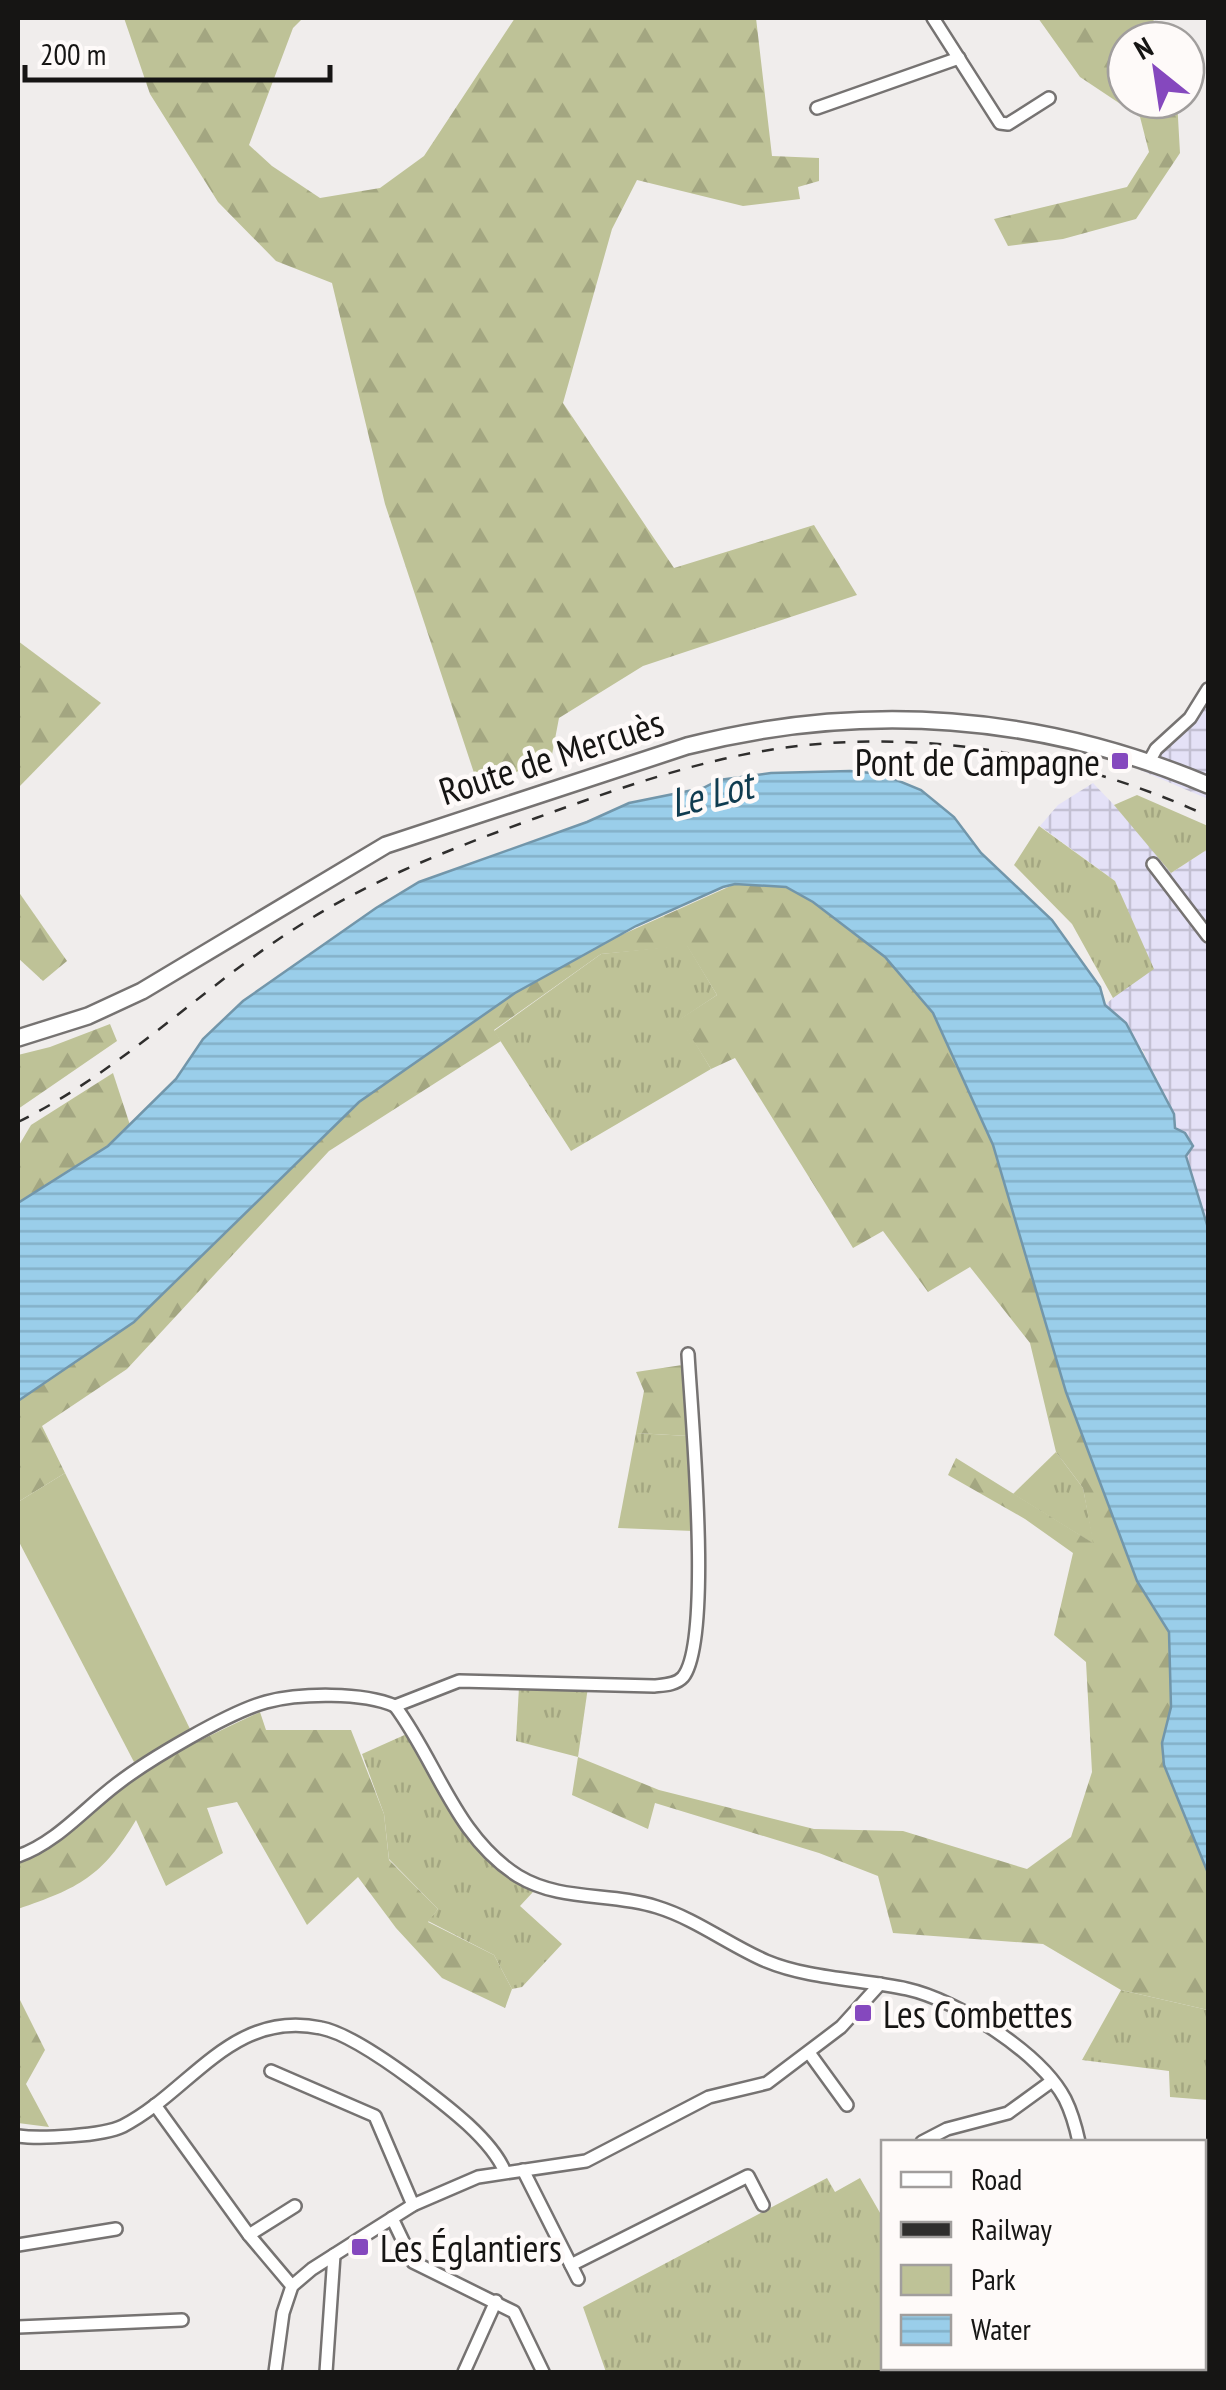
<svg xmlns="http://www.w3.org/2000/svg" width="1226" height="2390" viewBox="0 0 1226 2390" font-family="'PT Sans Narrow',sans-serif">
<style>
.industrial{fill:url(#industrial-grid)}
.grass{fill:url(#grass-tufts)}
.forest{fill:url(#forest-firs)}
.green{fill:#bec297}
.water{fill:url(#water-rules);stroke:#7296aa;stroke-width:2.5}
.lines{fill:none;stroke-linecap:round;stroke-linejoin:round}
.minor-casing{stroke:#767372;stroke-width:16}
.major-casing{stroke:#767372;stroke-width:20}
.minor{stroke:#fff;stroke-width:11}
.major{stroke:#fff;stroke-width:15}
.rail{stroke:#2f2e2d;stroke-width:2.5;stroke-dasharray:12 12;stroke-linecap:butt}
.poi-dot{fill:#8548be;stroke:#fefaf9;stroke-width:4}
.labels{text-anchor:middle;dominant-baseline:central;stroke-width:9;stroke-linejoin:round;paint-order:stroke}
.street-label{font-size:38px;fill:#161514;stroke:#fefaf9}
.poi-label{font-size:38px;fill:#161514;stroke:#fefaf9;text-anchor:start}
.water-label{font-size:40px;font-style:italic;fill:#103c50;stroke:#fefaf9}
</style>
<defs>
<pattern id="industrial-grid" width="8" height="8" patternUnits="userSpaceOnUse" patternTransform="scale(2.5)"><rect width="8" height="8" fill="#e4e1f7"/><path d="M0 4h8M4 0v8" fill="none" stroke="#c3c0d3"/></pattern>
<pattern id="grass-tufts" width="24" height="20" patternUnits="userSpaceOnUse" patternTransform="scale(2.5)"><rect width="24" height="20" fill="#bec297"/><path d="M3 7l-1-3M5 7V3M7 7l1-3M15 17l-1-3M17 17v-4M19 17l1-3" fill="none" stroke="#a3a681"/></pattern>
<pattern id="forest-firs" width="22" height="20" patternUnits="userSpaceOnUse" patternTransform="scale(2.5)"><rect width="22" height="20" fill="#bec297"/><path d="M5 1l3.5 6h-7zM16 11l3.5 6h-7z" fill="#a3a681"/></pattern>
<pattern id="water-rules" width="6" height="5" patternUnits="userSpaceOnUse" patternTransform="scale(2.5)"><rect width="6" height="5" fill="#9aceea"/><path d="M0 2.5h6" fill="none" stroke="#84b0c8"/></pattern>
</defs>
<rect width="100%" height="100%" fill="#f0edec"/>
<g class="industrial">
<polygon points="1208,696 1208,799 1140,770"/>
<polygon points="1093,783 1136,828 1171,873 1208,849 1208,1228 1186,1155 1156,1076 1149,1069 1144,1052 1116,1013 1105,1005 1113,998 1115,881 1040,826 1058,805"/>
</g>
<g class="grass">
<polygon points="1137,795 1208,826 1208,849 1171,873 1114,805"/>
<polygon points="1039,826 1115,881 1154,969 1113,998 1072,924 1014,865"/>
<polygon points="687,945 717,995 681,1019 711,1069 571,1151 494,1031 601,954"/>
<polygon points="636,1433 688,1436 693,1531 618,1528"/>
<polygon points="1056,1452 1083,1488 1094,1544 1013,1494"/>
<polygon points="519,1687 588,1687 578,1757 516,1741"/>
<path d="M 409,1733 C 441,1795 468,1858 533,1892 L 520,1906 L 562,1944 L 522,1987 L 512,1989 L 494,1955 L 428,1921 L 438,1909 L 389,1859 L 384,1814 L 362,1754 Z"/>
<polygon points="1121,1990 1208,2010 1208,2100 1170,2097 1169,2071 1082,2060"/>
<polygon points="827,2178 835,2192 860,2178 883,2218 884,2368 928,2368 930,2372 606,2372 583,2307"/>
</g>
<g class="forest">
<polygon points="124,18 303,18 293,28 249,145 272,166 320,198 380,188 424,156 515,18 756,18 772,156 819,158 819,181 798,187 800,199 743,206 637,180 612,229 563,403 674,568 814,525 857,595 643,666 559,718 551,760 478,785 385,504 332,283 276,261 218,202 150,94"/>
<polygon points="1038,18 1152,18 1166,40 1126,40 1126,100 1177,100 1180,153 1136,219 1063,239 1008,246 994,219 1127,187 1149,152 1140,117 1080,77"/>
<polygon points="18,641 101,703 18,788"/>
<polygon points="735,884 786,887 813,902 885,957 933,1013 993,1145 1066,1392 1169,1632 1171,1707 1162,1743 1164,1765 1208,1873 1208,2010 1121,1990 1043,1944 893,1933 878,1876 819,1853 655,1803 648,1829 572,1795 578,1757 659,1790 814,1829 903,1831 1027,1869 1071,1837 1092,1772 1086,1662 1054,1635 1073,1553 1025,1519 948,1475 956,1458 1093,1543 1083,1488 1056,1452 1030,1343 970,1267 928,1292 883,1231 853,1248 735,1058 711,1069 680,1019 717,995 687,946 601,954 494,1030 501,1041 329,1151 127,1369 42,1426 65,1473 18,1502 18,1401 134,1322 359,1102 515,993 590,949"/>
<polygon points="18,891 67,961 43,981 18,958"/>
<polygon points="110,1024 117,1041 18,1109 18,1055 50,1047"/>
<polygon points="113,1073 130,1125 108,1146 18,1203 18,1147 31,1125"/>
<polygon points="682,1365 688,1436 636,1433 644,1391 636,1372"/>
<path d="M 260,1712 L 266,1730 L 351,1730 L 384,1814 L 389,1860 L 438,1909 L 428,1922 L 494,1955 L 512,1989 L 505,2008 L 442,1978 L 396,1928 L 358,1877 L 307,1925 L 237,1802 L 207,1808 L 223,1853 L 166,1886 L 136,1820 C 102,1877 79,1888 18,1909 L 18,1862 C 63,1849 85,1811 123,1785 C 165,1756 213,1734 260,1712 Z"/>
<polygon points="18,1996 45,2050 26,2084 49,2127 18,2123"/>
</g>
<polygon class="green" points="65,1473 191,1731 134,1762 18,1540 18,1502"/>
<polygon class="water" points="850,771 882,774 921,790 954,817 981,853 1052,920 1100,987 1105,1005 1126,1023 1174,1114 1175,1128 1185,1133 1193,1146 1186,1156 1208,1228 1208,1884 1208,1873 1164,1765 1162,1743 1171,1707 1169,1632 1137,1581 1066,1392 993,1145 933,1013 885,957 813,902 786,887 735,884 723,887 636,926 515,993 359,1102 134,1322 18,1401 18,1203 108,1146 176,1079 203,1039 243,1001 376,908 419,882 587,822 629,803 703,788 719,780 771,773"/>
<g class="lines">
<g class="minor-casing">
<g id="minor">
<polyline points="933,18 1000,123 1008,124 1049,98"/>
<polyline points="817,108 959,58"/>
<polyline points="1150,760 1156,749 1190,718 1208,689"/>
<polyline points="1153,864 1208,936"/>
<path d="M 395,1706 C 437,1762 455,1836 518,1876 C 561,1902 611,1892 657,1907 C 696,1919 729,1945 766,1961 C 809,1979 861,1979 907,1989 C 957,2000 1041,2053 1065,2099 C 1072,2113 1076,2128 1079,2142"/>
<path d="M 395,1706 L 459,1681 L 654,1686 C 663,1685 676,1685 683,1677 C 713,1640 691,1411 688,1354"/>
<path d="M 18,1856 C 56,1843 85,1808 117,1784 C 148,1760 229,1712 266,1702 C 300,1693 363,1692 395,1706"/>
<polyline points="810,2054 847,2105"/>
<polyline points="271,2071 375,2116 413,2205"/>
<polyline points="155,2105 249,2235 292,2286"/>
<path d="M 18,2136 C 40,2139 103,2136 123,2126 C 191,2091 232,2009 321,2028 C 348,2033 391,2064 414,2081 C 443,2103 491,2138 505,2172"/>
<polyline points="922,2142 947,2129 1008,2113 1052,2081"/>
<polyline points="523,2170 578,2279"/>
<polyline points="392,2218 413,2262 514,2312 543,2372"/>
<polyline points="249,2235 295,2206"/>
<polyline points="18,2245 116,2229"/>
<polyline points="571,2265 748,2176 763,2205"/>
<polyline points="18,2327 182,2320"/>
<polyline points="1008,2368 1009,2372"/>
<polyline points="275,2372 283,2313 292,2286 312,2269 367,2234 413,2205 478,2177 586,2161 709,2097 767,2083 841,2027 880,1984"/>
<polyline points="326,2372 334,2255"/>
<polyline points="464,2372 496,2301"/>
<polyline points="1098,2372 1098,2368"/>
</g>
</g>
<g class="major-casing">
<path id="major" d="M 18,1038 L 88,1016 L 142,991 L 386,845 L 687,746 C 864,701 1041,714 1208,785"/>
</g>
<use href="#minor" class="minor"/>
<use href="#major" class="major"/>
<path class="rail" d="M 18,1122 C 122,1071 204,985 302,924 C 375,878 455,847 536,818 C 597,796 659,774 723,759 C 886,721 1057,747 1208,816"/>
</g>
<g class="poi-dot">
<rect x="1110" y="751" width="20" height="20" rx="5"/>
<rect x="853" y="2003" width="20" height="20" rx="5"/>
<rect x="350" y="2237" width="20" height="20" rx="5"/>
</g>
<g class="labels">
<g class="street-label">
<text transform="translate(551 756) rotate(-18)">Route de Mercuès</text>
</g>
<g class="poi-label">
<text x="1100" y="761" text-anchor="end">Pont de Campagne</text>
<text x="883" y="2013">Les Combettes</text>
<text x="380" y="2247">Les Églantiers</text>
</g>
<g class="water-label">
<text transform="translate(711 793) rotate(-14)">Le Lot</text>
</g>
</g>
<rect width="1226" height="2390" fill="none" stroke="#161514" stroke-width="40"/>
<rect x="881" y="2140" width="325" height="230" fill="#fefaf9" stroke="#a19e9d" stroke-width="2.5"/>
<rect x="901" y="2172" width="50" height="15" fill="#ffffff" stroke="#a19e9d" stroke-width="2.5"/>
<text x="971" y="2190" font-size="30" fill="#161514">Road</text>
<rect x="901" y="2222" width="50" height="15" fill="#2f2e2d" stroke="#a19e9d" stroke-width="2.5"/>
<text x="971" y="2240" font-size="30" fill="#161514">Railway</text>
<rect x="901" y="2265" width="50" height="30" fill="#bec297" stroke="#a19e9d" stroke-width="2.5"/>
<text x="971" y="2290" font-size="30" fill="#161514">Park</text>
<rect x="901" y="2315" width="50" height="30" fill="url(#water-rules)" stroke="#a19e9d" stroke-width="2.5"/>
<text x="971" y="2340" font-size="30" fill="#161514">Water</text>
<g transform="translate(1156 70) rotate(330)"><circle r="48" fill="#fefaf9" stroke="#a19e9d" stroke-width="2.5"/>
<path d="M0-8L18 38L0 25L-18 38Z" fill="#8548be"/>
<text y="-15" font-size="28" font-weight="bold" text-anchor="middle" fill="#161514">N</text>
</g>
<path d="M25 65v15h305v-15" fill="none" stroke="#161514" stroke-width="5"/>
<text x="40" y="65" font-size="30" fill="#161514" stroke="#fefaf9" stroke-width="8" paint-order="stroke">200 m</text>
</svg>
